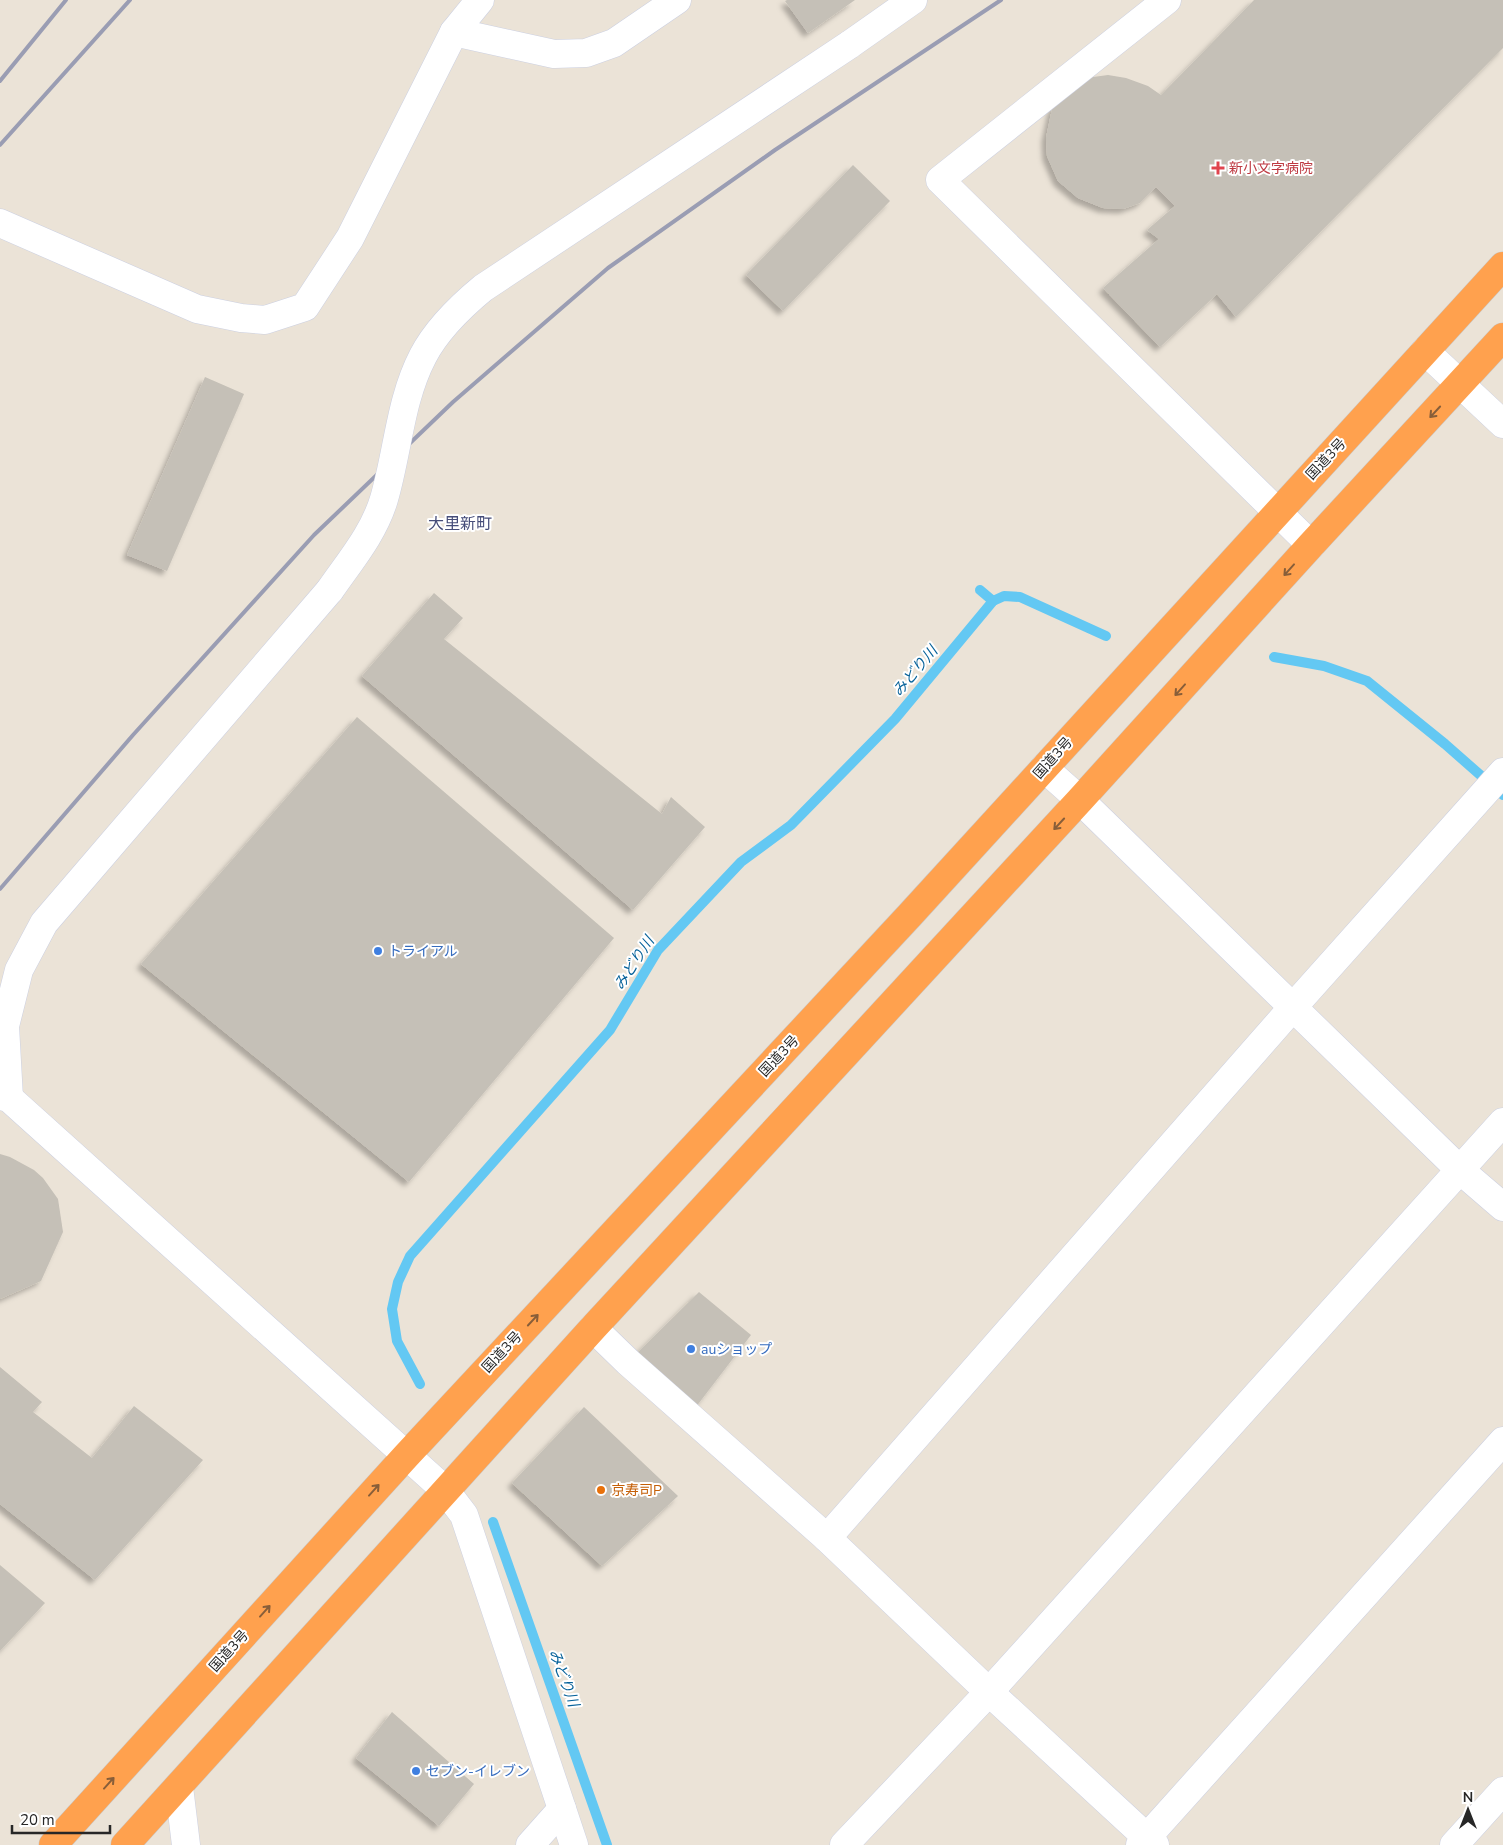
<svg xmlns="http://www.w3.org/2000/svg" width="1503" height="1845" viewBox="0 0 1503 1845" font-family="'Nunito Sans','Noto Sans JP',sans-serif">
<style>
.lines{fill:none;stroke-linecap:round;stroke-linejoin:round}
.stream{stroke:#63c8f3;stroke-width:10}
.building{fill:#c5c0b7;filter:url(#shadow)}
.minor-casing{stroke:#ccd0e1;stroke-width:29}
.highway-casing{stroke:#c7c7c7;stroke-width:29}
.minor{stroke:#fff;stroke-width:28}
.highway{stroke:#ffa14e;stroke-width:28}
.rail{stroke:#9a9db3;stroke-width:4}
.minor-bridge-casing{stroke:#ccd0e1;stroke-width:29;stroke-linecap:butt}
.minor-bridge{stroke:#fff;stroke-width:28}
.oneway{stroke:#885e39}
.health-dot{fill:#e0444e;stroke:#fff;stroke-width:2}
.shop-dot{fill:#3f7fe0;stroke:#fff;stroke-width:2}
.food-dot{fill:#e8710a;stroke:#fff;stroke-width:2}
.labels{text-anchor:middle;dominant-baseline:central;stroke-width:4;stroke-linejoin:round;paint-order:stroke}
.health-label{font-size:14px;fill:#be3a42;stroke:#fff;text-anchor:start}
.street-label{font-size:14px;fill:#272727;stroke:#fff}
.shop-label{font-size:14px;fill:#366cbe;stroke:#fff;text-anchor:start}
.food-label{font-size:14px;fill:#c56008;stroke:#fff;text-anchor:start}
.water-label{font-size:15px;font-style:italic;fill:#07629a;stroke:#fff}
.quarter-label{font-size:16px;fill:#464d79;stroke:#fff}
</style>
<defs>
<filter id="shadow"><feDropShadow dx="-4.5" dy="4.5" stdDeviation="2.5" flood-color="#0004"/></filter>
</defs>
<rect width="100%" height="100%" fill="#ebe3d7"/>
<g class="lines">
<g class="stream">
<polyline points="980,590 993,601"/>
<polyline points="1274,657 1324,666 1367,681 1445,744 1503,795"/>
<polyline points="420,1384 397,1341 392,1309 398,1282 410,1256 610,1030 658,950 741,862 791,825 895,719 993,601 1004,596 1020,597 1106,636"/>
<polyline points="493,1522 607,1845"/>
</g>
</g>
<g class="building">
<polygon points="787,0 855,0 808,33 785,1"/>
<polygon points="1254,0 1503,0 1503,48 1236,317 1217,294 1160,347 1103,288 1159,239 1147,230 1175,206 1156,187 1140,203 1123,209 1103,208 1078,198 1058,181 1047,156 1046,138 1052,109 1066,94 1086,78 1108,75 1126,78 1148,86 1161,95"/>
<polygon points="853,165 890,201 783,311 746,275"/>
<polygon points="205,377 244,394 167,571 127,555"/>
<polygon points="434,593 463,618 444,639 662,814 671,797 705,827 633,910 362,676"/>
<polygon points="357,717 614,938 409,1182 141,964"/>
<polygon points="0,1154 10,1157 34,1170 43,1178 58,1199 63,1232 41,1281 0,1299"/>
<polygon points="699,1292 751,1335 689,1416 628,1362"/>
<polygon points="0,1367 42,1402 33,1412 92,1458 134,1406 203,1460 95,1580 0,1504"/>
<polygon points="584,1407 678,1496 602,1566 512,1483"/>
<polygon points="0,1565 45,1603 0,1651"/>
<polygon points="392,1712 474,1784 439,1826 356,1758"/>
</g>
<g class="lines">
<g class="minor-casing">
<g id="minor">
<polyline points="1167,0 940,180 1311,545"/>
<polyline points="454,32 554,54 586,53 614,43 677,0"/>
<polyline points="849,45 913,0"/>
<polyline points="0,223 197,309 241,318 265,320 305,307 350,238 454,32 480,0"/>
<polyline points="1425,351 1503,424"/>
<polyline points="1044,768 1080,800 1460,1170 1503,1207"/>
<polyline points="0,1096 9,1098 445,1490 464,1515 574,1845"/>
<polyline points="9,1098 5,1026 19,970 44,923 330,590"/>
<polyline points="593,1328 628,1362 827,1538 989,1692 1155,1845"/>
<polyline points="827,1538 1293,1007 1503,772"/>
<polyline points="179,1787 186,1845"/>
<polyline points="530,1845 562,1809"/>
<polyline points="844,1845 989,1692 1503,1122"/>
<polyline points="1140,1845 1503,1441"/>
<polyline points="1454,1845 1503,1791"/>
</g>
</g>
<g class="highway-casing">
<g id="highway">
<polyline points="53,1845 406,1456 909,916 1503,266"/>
<polyline points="125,1845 593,1328 1080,800 1311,545 1503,337"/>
</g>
</g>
<use href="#minor" class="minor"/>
<use href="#highway" class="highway"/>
<g class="rail">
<polyline points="0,81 66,0"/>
<polyline points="0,145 130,0"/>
<polyline points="0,889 133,735 314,535 453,402 608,268 775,150 1001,0"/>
</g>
<g class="minor-bridge-casing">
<path id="minor-bridge" d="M 330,590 C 350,561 374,533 384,499 C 398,451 400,400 423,356 C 437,329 460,307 483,288 L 849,45"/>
</g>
<use href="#minor-bridge" class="minor-bridge"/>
</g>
<defs><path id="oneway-shaft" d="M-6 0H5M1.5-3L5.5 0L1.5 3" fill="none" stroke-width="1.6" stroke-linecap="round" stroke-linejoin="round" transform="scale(1.25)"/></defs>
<g class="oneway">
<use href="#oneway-shaft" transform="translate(1435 412) rotate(133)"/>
<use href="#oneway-shaft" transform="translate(1289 570) rotate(132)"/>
<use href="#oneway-shaft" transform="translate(1180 690) rotate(132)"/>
<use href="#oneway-shaft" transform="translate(1059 824) rotate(133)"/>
<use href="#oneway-shaft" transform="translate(533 1320) rotate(-47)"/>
<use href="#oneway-shaft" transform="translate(374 1490) rotate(-48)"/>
<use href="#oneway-shaft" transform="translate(265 1611) rotate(-48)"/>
<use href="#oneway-shaft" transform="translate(109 1783) rotate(-48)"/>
</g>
<path class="health-dot" d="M1215.5 160.5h5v5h5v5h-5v5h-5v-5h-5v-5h5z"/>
<g class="shop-dot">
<circle cx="378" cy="951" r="5"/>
<circle cx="691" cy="1349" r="5"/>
<circle cx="416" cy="1771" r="5"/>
</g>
<circle class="food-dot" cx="601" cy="1490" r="5"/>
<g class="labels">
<g class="health-label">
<text x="1229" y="168">新小文字病院</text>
</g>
<g class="street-label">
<text transform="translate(1326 459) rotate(-47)">国道3号</text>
<text transform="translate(1053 758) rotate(-48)">国道3号</text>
<text transform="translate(779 1056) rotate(-47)">国道3号</text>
<text transform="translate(502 1352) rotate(-47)">国道3号</text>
<text transform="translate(229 1651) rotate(-48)">国道3号</text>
</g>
<g class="shop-label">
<text x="388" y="951">トライアル</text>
<text x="701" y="1349">auショップ</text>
<text x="426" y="1771">セブン-イレブン</text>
</g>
<g class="food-label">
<text x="611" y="1490">京寿司P</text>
</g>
<g class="water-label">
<text transform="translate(915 671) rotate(-50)">みどり川</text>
<text transform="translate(634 963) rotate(-57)">みどり川</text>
<text transform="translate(564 1678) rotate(70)">みどり川</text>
</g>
<g class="quarter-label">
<text x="460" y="524">大里新町</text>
</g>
</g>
<g transform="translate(1468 1810)" stroke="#ffffff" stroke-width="4" paint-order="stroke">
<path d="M0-4L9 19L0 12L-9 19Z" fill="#272727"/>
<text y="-8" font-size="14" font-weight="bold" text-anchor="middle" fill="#272727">N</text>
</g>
<path d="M12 1825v8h98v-8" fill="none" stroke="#272727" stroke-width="2.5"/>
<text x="20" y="1825" font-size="15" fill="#272727" stroke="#ffffff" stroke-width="4" paint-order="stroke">20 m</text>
</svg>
